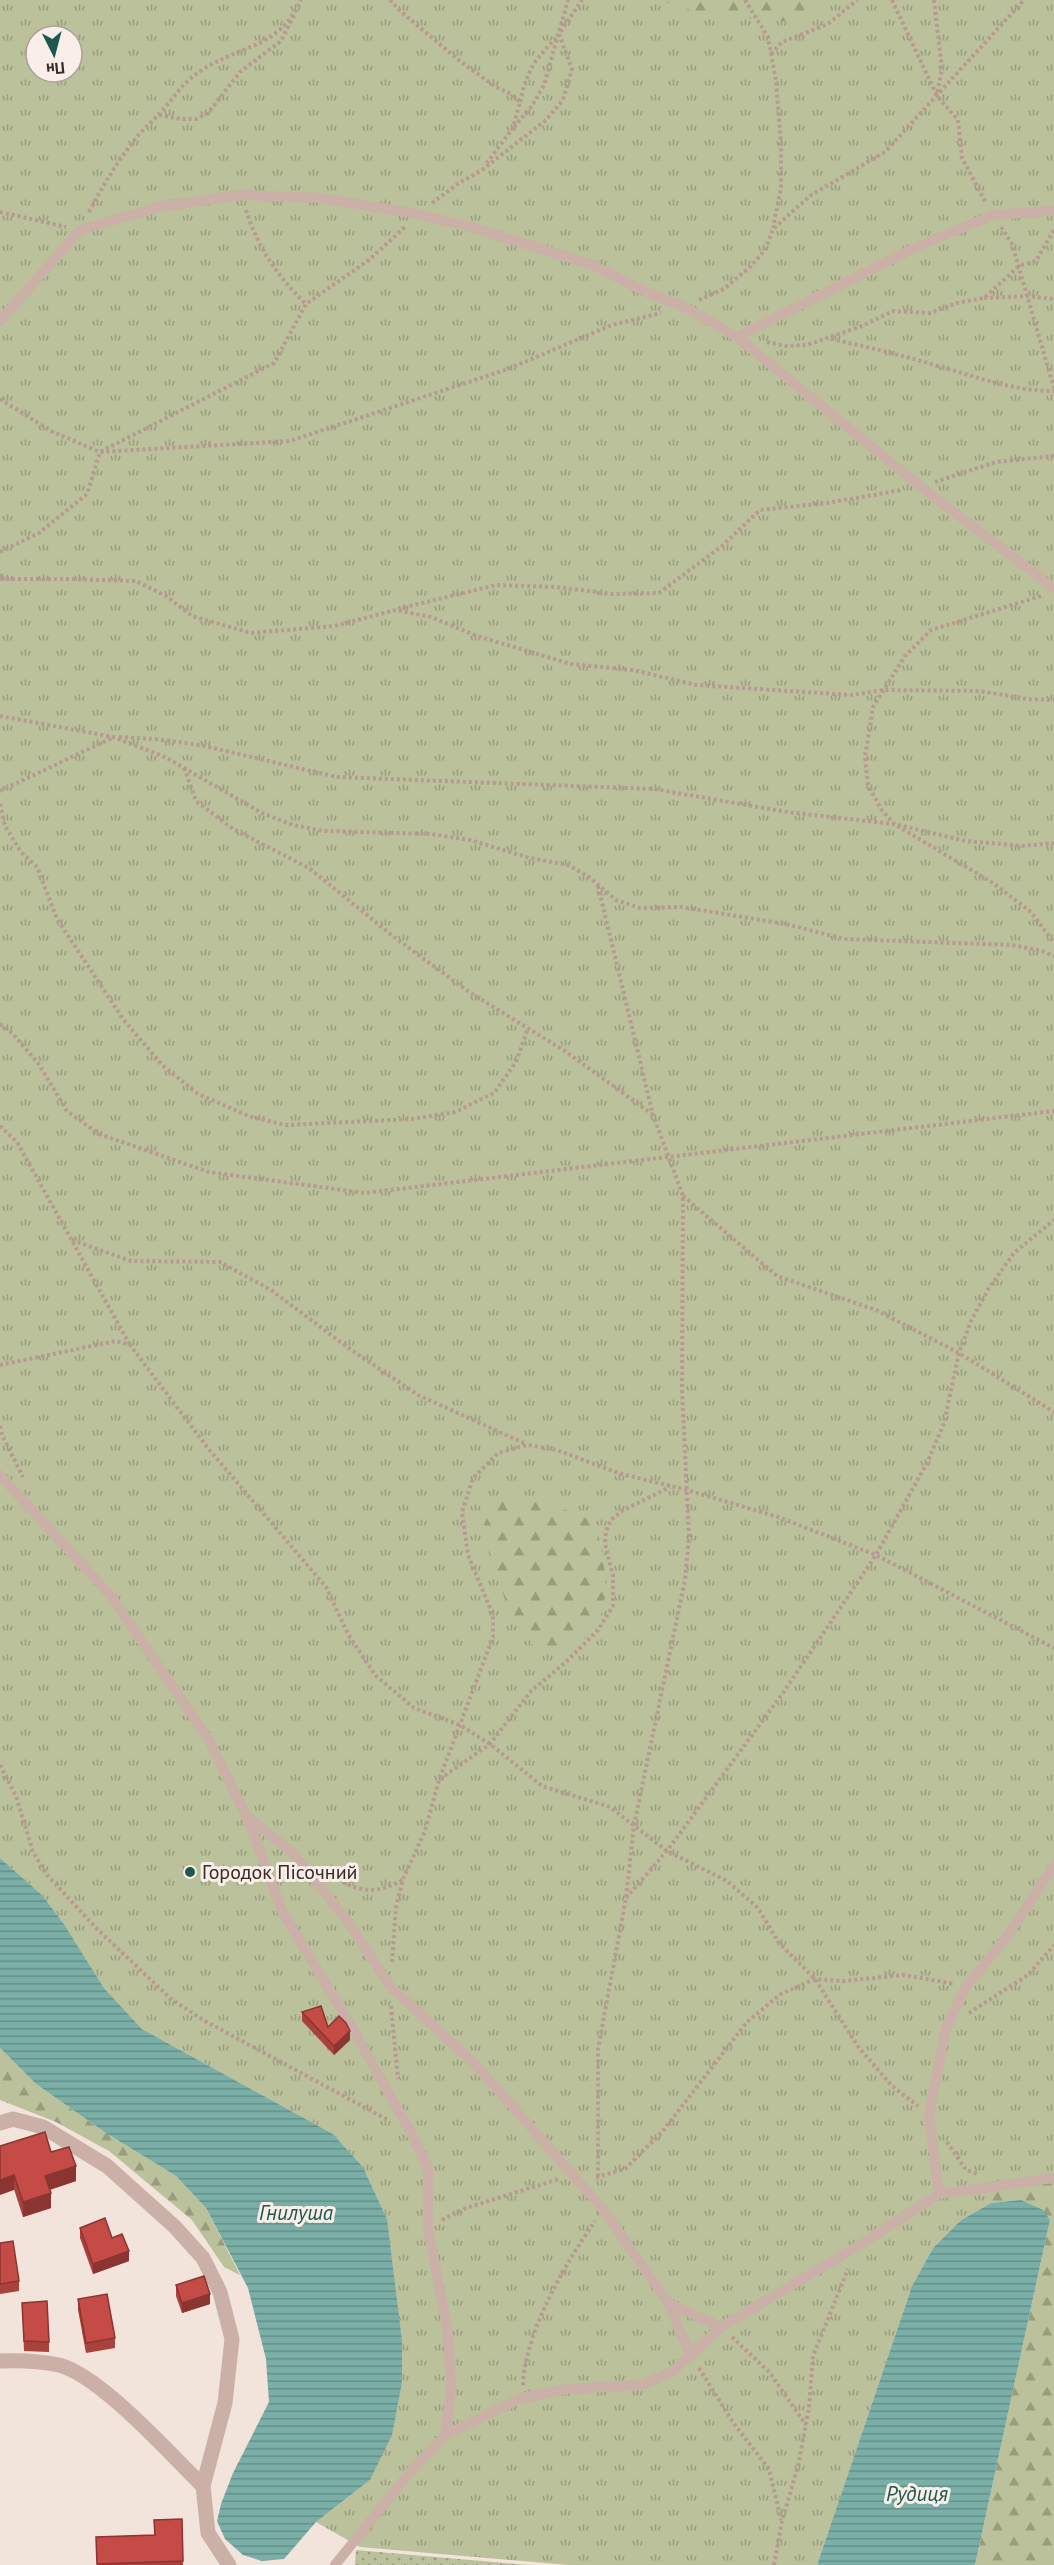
<svg xmlns="http://www.w3.org/2000/svg" width="1054" height="2565" viewBox="0 0 1054 2565" font-family="'PT Sans',sans-serif">
<style>
.grass{fill:url(#grass-tufts);fill-rule:evenodd}
.forest{fill:url(#forest-firs)}
.garden{fill:url(#garden-dots)}
.water{fill:url(#water-rules)}
.lines{fill:none;stroke-linecap:round;stroke-linejoin:round}
.path{stroke:#b69a91;stroke-width:4;stroke-dasharray:3 3;stroke-linecap:butt}
.lane{stroke:#cab0a7;stroke-width:10}
.street{stroke:#cab0a7;stroke-width:15}
.wall{fill:#a9413c}
.shaded-wall{fill:#8a3531}
.building{fill:#c54c46;stroke:#8a3531;stroke-width:1.5}
.poi-dot{fill:#1d5850;stroke:#f9eee8;stroke-width:2}
.labels{text-anchor:middle;dominant-baseline:central;stroke-width:6;stroke-linejoin:round;paint-order:stroke}
.poi-label{font-size:20px;fill:#362a28;stroke:#f9eee8;text-anchor:start}
.water-label{font-size:21px;font-style:italic;fill:#1d5850;stroke:#f9eee8}
</style>
<defs>
<pattern id="grass-tufts" width="24" height="20" patternUnits="userSpaceOnUse" patternTransform="scale(1.5)"><rect width="24" height="20" fill="#bbc19b"/><path d="M3 7l-1-3M5 7V3M7 7l1-3M15 17l-1-3M17 17v-4M19 17l1-3" fill="none" stroke="#999d7e"/></pattern>
<pattern id="forest-firs" width="22" height="20" patternUnits="userSpaceOnUse" patternTransform="scale(1.5)"><rect width="22" height="20" fill="#bbc19b"/><path d="M5 1l3.5 6h-7zM16 11l3.5 6h-7z" fill="#999d7e"/></pattern>
<pattern id="garden-dots" width="8" height="8" patternUnits="userSpaceOnUse" patternTransform="scale(1.5)"><rect width="8" height="8" fill="#bbc19b"/><path d="M2 2h.1M6 6h.1" fill="none" stroke="#999d7e" stroke-width="1.8" stroke-linecap="round"/></pattern>
<pattern id="water-rules" width="6" height="5" patternUnits="userSpaceOnUse" patternTransform="scale(1.5)"><rect width="6" height="5" fill="#7aafa7"/><path d="M0 2.5h6" fill="none" stroke="#658f88"/></pattern>
</defs>
<rect width="100%" height="100%" fill="#f2e3db"/>
<path class="grass" d="M 0,0 L 1054,0 L 1054,2174 L 992,2182 L 991,2203 L 961,2220 L 933,2248 L 912,2286 L 817,2565 L 569,2565 L 360,2547 L 316,2522 L 370,2480 L 387,2219 L 363,2167 L 333,2134 L 142,2029 L 104,1988 L 64,1924 L 42,1895 L 0,1858 ZM 36,36 L 72,36 L 72,72 L 36,72 Z"/>
<g class="forest">
<polygon points="658,0 830,0 794,22 708,15"/>
<path d="M 517,1500 C 549,1503 568,1509 596,1523 C 603,1560 617,1606 587,1636 C 581,1642 571,1646 563,1651 L 534,1646 L 511,1618 L 489,1551 L 484,1524 L 496,1502 Z"/>
<polygon points="0,2048 36,2084 106,2133 176,2176 206,2208 240,2275 224,2267 192,2220 109,2151 56,2122 0,2100"/>
<polygon points="1054,2174 1054,2565 975,2565 1050,2220 1021,2200 991,2203 991,2182"/>
</g>
<polygon class="garden" points="356,2550 528,2565 355,2565"/>
<g class="water">
<polygon points="0,1858 42,1895 64,1924 104,1988 142,2029 333,2134 363,2167 387,2219 402,2341 402,2382 392,2435 370,2480 316,2522 284,2559 262,2561 243,2555 225,2539 217,2521 221,2504 233,2473 269,2402 266,2359 248,2288 206,2208 176,2176 106,2133 36,2084 0,2048"/>
<polygon points="1021,2200 1043,2210 1050,2220 975,2565 817,2565 912,2286 933,2248 961,2220 991,2203"/>
</g>
<g class="lines">
<g class="path">
<polyline points="390,0 399,10 461,62 496,87 511,94 520,102 513,128 486,164"/>
<polyline points="745,0 768,37 776,81 781,143 781,188 773,228"/>
<polyline points="892,0 937,96 958,120 962,158 986,203"/>
<polyline points="934,0 942,69 937,94"/>
<polyline points="771,54 782,42 828,24 857,0"/>
<path d="M 520,102 C 528,67 535,60 559,35"/>
<polyline points="159,115 181,119 196,119 208,113 240,72 281,41 294,15"/>
<polyline points="514,127 532,106 544,85 568,0"/>
<polyline points="432,203 459,183 482,170 546,120 563,100 572,69 559,34 582,0"/>
<path d="M 246,210 C 258,248 277,276 306,304"/>
<polyline points="0,212 66,227"/>
<path d="M 89,212 C 102,187 116,164 133,142 C 140,132 150,124 158,115 C 172,101 182,83 199,72 C 238,45 278,50 301,0"/>
<polyline points="1001,227 1012,244 1054,388"/>
<polyline points="984,298 1027,296 1054,299"/>
<polyline points="699,300 724,289 751,266 765,250 773,229 811,195 885,152 1024,0"/>
<path d="M 831,339 C 867,347 902,355 938,366 C 977,377 1013,391 1054,391"/>
<polyline points="767,342 786,346 807,345 862,326 893,311 930,313 957,303 984,298 1019,266 1036,261 1054,230"/>
<polyline points="0,399 51,431 100,452 290,441 508,369 612,325 661,313"/>
<polyline points="935,482 996,462 1054,456"/>
<polyline points="0,552 39,533 87,494 100,452 274,363 306,304 369,260 406,226"/>
<polyline points="0,575 8,578"/>
<polyline points="0,579 68,579 136,581 166,596 192,616 251,633 334,626 396,610 431,617 477,636 571,664 633,670 696,685 852,695 883,690 979,691 1028,699 1054,700"/>
<polyline points="1041,596 931,630 905,656 873,707 865,757 868,785 881,809 894,824 993,883 1031,912 1054,943"/>
<polyline points="398,609 496,585 556,587 613,594 659,593 722,546 760,510 827,503 902,490"/>
<polyline points="0,716 113,737 165,757 262,813 293,825 324,831 431,834 470,840 530,858 568,865 589,877 616,900 640,908 681,907 786,924 844,939 1012,945 1042,951 1054,956"/>
<polyline points="119,737 155,739 200,745 337,777 654,789 787,812 894,824 966,841 1023,846 1054,843"/>
<polyline points="184,768 196,801 233,829 309,868 394,937 469,992 565,1051 652,1114"/>
<polyline points="0,791 112,738"/>
<polyline points="0,804 5,826 21,852 37,867 57,919 123,1019 162,1065 198,1094 251,1117 286,1125 412,1119 455,1112 494,1093 516,1062 528,1028"/>
<polyline points="598,886 653,1115 683,1196 682,1390 689,1536 685,1580 634,1825 626,1898 598,2049 598,2180"/>
<polyline points="0,1024 9,1030 38,1063 67,1111 99,1134 209,1172 365,1193 1054,1111"/>
<polyline points="0,1126 17,1142 130,1345"/>
<polyline points="683,1196 777,1276 876,1310 959,1353 1054,1412"/>
<polyline points="72,1240 131,1261 220,1262 271,1290 347,1347 418,1395 526,1444"/>
<polyline points="0,1365 116,1341 130,1345 207,1447 326,1587 348,1634 375,1675 414,1708 460,1725 490,1744 542,1786 610,1807 667,1851 727,1881 758,1908 779,1943 815,1979 859,2048 892,2086 918,2106"/>
<polyline points="0,1426 2,1435 23,1477"/>
<polyline points="0,1765 16,1796 33,1852 47,1875 96,1928 171,1999 205,2021 388,2120"/>
<polyline points="440,1779 490,1744 531,1691 566,1662 598,1630 613,1606 613,1576 605,1544 606,1531 611,1520 622,1511 670,1487"/>
<path d="M 332,1876 C 359,1892 375,1895 403,1880"/>
<polyline points="626,1898 667,1851 783,1693 876,1555 928,1461 944,1423 959,1353 971,1321 989,1288 1014,1253 1054,1220"/>
<polyline points="392,1962 396,1907 403,1879 425,1831 439,1780 493,1637 493,1615 468,1555 462,1512 473,1478 498,1453 527,1445 557,1450 618,1473 687,1490 778,1517 876,1555 1054,1648"/>
<polyline points="391,2006 398,2079"/>
<polyline points="969,2013 1028,1975 1054,1945"/>
<polyline points="947,2142 966,2170 978,2174"/>
<polyline points="596,2177 625,2169 662,2132 747,2022 781,1994 815,1979 844,1981 904,1975 954,1984"/>
<polyline points="442,2220 466,2208 559,2179"/>
<polyline points="732,2337 770,2373 806,2425"/>
<polyline points="699,2368 734,2424 769,2469 781,2520"/>
<path d="M 523,2385 C 525,2332 565,2264 595,2221"/>
<polyline points="774,2565 782,2521 798,2466 809,2408 813,2356 848,2269"/>
</g>
<g class="lane">
<polyline points="0,321 80,230 159,207 239,195 321,198 418,214 471,227 593,265 648,293 685,307 737,337 921,487 1054,588"/>
<polyline points="737,337 916,247 993,215 1054,211"/>
<polyline points="0,1475 111,1596 209,1740 247,1817 283,1913 350,2024 410,2131 428,2168 428,2228 448,2332 451,2388 445,2435"/>
<polyline points="249,1818 295,1855 346,1919 390,1986 474,2063 574,2176 603,2209 668,2303 721,2327"/>
<polyline points="939,2194 929,2115 946,2028 966,1987 1009,1934 1054,1865"/>
<polyline points="668,2303 691,2356"/>
<polyline points="335,2565 410,2472 445,2435 522,2398 566,2389 642,2385 672,2372 721,2327 858,2246 939,2194 1054,2178"/>
</g>
<g class="street">
<polyline points="0,2123 13,2119 43,2127 107,2166 175,2227 203,2258 220,2292 232,2339 225,2403 203,2486 208,2533 229,2565"/>
<path d="M 0,2361 C 20,2360 40,2361 59,2365 C 101,2376 170,2454 203,2486"/>
</g>
</g>
<g class="wall">
<polygon points="302,2012 328,2027 350,2040 334,2055 302,2021"/>
<polygon points="0,2146 51,2152 76,2181 50,2190 51,2208 23,2217"/>
<polygon points="80,2228 112,2238 129,2261 93,2274 80,2238"/>
<polygon points="0,2243 19,2281 19,2291 0,2294"/>
<polygon points="176,2285 210,2304 182,2313 176,2296"/>
<polygon points="78,2299 115,2338 115,2348 86,2353 78,2310"/>
<polygon points="22,2303 49,2342 49,2352 24,2351"/>
<polygon points="182,2519 183,2565 97,2565 96,2537 154,2535 154,2520"/>
</g>
<g class="shaded-wall">
<polygon points="350,2031 350,2040 334,2055 334,2046"/>
<polygon points="76,2166 76,2181 45,2191 45,2176"/>
<polygon points="14,2175 14,2190 0,2195 0,2180"/>
<polygon points="51,2193 51,2208 23,2217 23,2202"/>
<polygon points="129,2251 129,2261 93,2274 93,2264"/>
<polygon points="210,2294 210,2304 182,2313 182,2303"/>
</g>
<g class="building">
<polygon points="321,2006 328,2027 339,2016 346,2023 350,2031 334,2046 302,2012"/>
<polygon points="45,2132 51,2152 69,2147 76,2166 45,2176 51,2193 23,2202 14,2175 0,2180 0,2146"/>
<polygon points="105,2218 112,2238 122,2234 129,2251 93,2264 80,2228"/>
<polygon points="13,2241 19,2281 0,2284 0,2243"/>
<polygon points="204,2276 210,2294 182,2303 176,2285"/>
<polygon points="107,2294 115,2338 86,2343 78,2299"/>
<polygon points="47,2301 49,2342 24,2341 22,2303"/>
<polygon points="182,2519 183,2561 97,2564 96,2537 155,2535 154,2520"/>
</g>
<circle class="poi-dot" cx="190" cy="1872" r="6"/>
<g class="labels">
<g class="poi-label">
<text x="202" y="1872">Городок Пісочний</text>
</g>
<g class="water-label">
<text x="296" y="2212">Гнилуша</text>
<text x="917" y="2493">Рудиця</text>
</g>
</g>
<g transform="translate(54 54) rotate(174)"><circle r="28" fill="#f9eee8" stroke="#aba09b" stroke-width="1.5"/>
<path d="M0-4.5L10 22L0 15L-10 22Z" fill="#1d5850"/>
<text y="-9" font-size="16" font-weight="bold" text-anchor="middle" fill="#362a28">Пн</text>
</g>
</svg>
